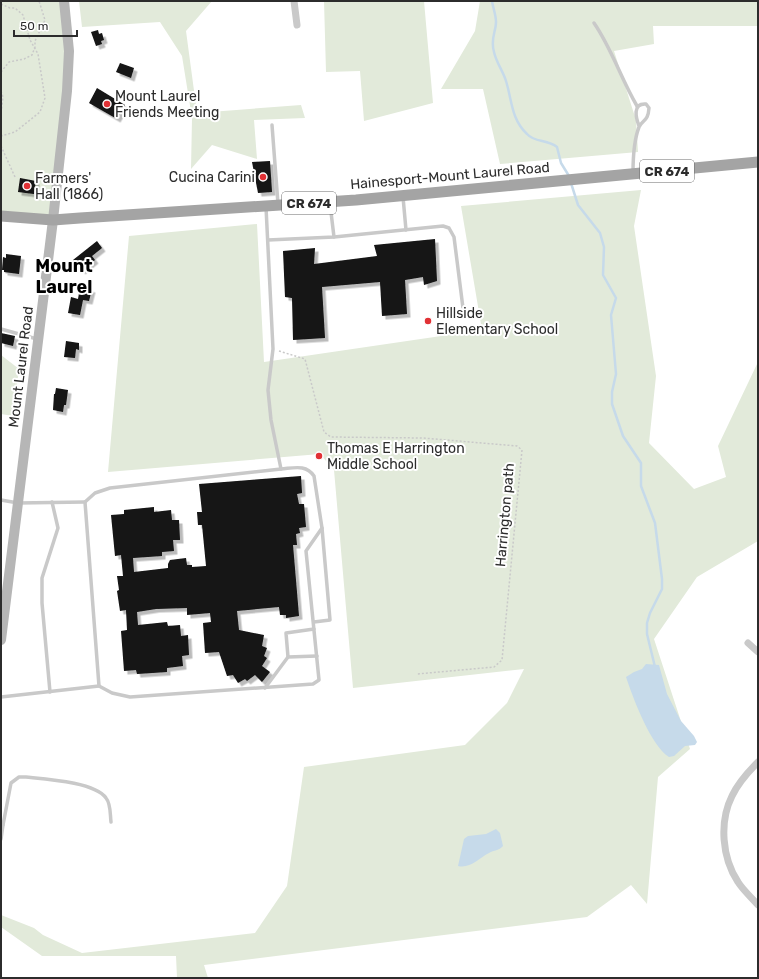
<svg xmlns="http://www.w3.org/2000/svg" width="759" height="979" viewBox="0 0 759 979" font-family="Rubik,sans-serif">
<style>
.green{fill:#e2eada}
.water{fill:#c6daea}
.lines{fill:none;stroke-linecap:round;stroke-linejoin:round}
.stream{stroke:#c6daea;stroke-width:2.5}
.building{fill:#131313;filter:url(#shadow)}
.path{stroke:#c9c9c9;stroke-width:1.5;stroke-dasharray:2 2;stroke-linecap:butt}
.service{stroke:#c9c9c9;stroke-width:3.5}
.minor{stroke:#c9c9c9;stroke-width:7}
.secondary{stroke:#b6b6b6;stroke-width:10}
.primary{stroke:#a4a4a4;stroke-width:11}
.poi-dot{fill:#e13135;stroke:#fff;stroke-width:1.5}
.labels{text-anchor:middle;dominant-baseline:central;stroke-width:4;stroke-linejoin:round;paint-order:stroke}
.shield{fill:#fff;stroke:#6b6b6b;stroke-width:1}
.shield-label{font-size:13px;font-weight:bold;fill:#2c2c2c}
.poi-label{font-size:14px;fill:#2c2c2c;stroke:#fff;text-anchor:start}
.street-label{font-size:14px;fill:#2c2c2c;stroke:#fff}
.district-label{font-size:18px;font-weight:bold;fill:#000;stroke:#fff}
</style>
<defs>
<filter id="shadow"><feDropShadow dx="3.5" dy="3.5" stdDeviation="0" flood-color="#0004"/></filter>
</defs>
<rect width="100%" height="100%" fill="#fff"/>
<g class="green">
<polygon points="1,1 64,1 69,51 53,220 1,216"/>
<polygon points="79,1 212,1 186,31 197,113 301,105 305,118 254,120 257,159 212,145 191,169 192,118 182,56 160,22 82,27"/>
<polygon points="324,1 424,1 433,103 364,121 360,71 326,72"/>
<polygon points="480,1 758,1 758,26 653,26 654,44 614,51 636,120 638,152 500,164 483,89 441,89 475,31"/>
<polygon points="641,190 634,226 656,376 649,443 694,489 726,477 718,446 758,362 758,541 697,577 654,639 690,749 658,777 647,904 631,885 587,917 204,965 208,978 177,978 176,956 42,956 1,927 1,915 34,928 43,935 82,953 255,933 287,886 304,767 465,745 507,703 524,669 353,688 334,470 320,454 108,472 129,236 257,224 264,362 482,330 461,206"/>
<polygon points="1,355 19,369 13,416 1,414"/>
</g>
<g class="water">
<path d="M 646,664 L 659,665 L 667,694 L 681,721 L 694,736 L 697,742 L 695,745 L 685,746 L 674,756 L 669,757 C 651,746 633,698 626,677 L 634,672 L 642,669 Z"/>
<path d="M 496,829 L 500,833 L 503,846 C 499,851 494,850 489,853 C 479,858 470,869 458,866 L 464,839 L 468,836 L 486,834 Z"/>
</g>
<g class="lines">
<g class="stream">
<path d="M 492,1 C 493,8 496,15 496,22 C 496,32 490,39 494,52 C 496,62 503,71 506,81 C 512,100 511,119 527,134 C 535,143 547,139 557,147 L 561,163 L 569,176"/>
<polyline points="571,183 578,205 600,233 604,247 603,275 616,298 611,315 616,374 612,392 612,404 623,436 641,463 641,486 655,523 662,579 662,589 650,613 647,623 647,634 655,667"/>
</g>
</g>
<g class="building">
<polygon points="98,30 99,34 102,33 104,40 101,41 102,44 96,46 91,32"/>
<polygon points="120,63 134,68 131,78 116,72"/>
<polygon points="97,88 125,105 117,119 89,103"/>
<polygon points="270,161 272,192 258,193 252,162"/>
<polygon points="20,178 36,181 34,194 18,192"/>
<polygon points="435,239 437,281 424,285 423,277 405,280 407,314 382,316 380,282 322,287 325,338 293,340 292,298 285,297 283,251 315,248 314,264 377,256 374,245"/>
<polygon points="97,241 102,248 92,256 95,260 82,271 73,260"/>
<polygon points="6,254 21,256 19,274 4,272 4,270 2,270 3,257 6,258"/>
<polygon points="80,287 92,289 89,301 83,300 80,315 68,313 71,297 78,299"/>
<polygon points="1,333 15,336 13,346 1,343"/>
<polygon points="66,341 79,343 79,350 76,349 75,358 64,357"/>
<polygon points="56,388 68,390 66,405 64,405 63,412 53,410 54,394 55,394"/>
<polygon points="301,476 302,493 297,494 299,504 304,504 306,527 299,528 300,533 296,534 297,545 293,545 299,616 286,618 286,615 280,615 279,607 237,611 239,630 264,635 262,646 267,648 264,656 267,658 262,666 270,672 262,682 255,675 247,681 245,679 238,683 233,675 227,676 219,652 205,653 203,623 211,622 210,613 187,615 187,608 156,609 137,612 138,625 167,622 168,626 180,625 181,636 188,635 189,655 182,656 183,666 167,668 167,672 137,674 136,670 124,671 121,631 127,630 126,610 120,611 117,591 119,590 117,576 123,576 121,555 115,556 111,515 124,514 124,510 154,507 154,512 171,510 172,520 179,520 180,540 173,540 174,551 162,552 162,556 133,558 134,572 168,568 168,564 170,560 186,558 187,565 192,565 192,567 206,566 202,525 198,525 197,512 202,512 199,484"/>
</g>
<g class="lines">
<g class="path">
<polyline points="1,4 10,8 15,8 23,15 30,40 38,54 45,98 40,112 15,132 1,136"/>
<polyline points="1,72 9,62 24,59 32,55 35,47 35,41 45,20 39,1"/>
<polyline points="1,91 3,97 1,113"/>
<polyline points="1,146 15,177"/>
<polyline points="279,351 305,359 324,432 331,437 423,438 517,446 522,450 502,660 494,667 417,674"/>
</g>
<g class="service">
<path d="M 594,23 C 612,49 621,79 637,106"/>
<polyline points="272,125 278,204"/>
<path d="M 633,173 C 633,159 634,140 639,127 C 643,119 648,122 649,108 L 646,104 C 632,103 636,118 639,126"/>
<polyline points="403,197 406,230"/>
<polyline points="330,204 334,237"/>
<polyline points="268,240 334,237 443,226 449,228 454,237 464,316"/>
<polyline points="1,329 37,339"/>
<polyline points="1,500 18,503 85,502"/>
<polyline points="314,622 330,620 322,528"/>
<polyline points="288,657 286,633 314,629"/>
<path d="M 99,686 L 112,693 L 130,697 L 313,684 L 319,680 L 306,551 L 322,528 L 314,476 C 306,464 294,468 281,469"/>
<polyline points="265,688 288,657 317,656"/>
<polyline points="50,692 42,603 42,578 58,528 52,502"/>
<polyline points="1,697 99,686 85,502 95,493 110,488 281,469 271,420 268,390 273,349 266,207"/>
<path d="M 1,825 L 3,825 L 11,783 L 19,777 L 26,777 C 45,779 95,782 106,798 C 111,804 110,814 111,822"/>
<polyline points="1,839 3,825"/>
</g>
<g class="minor">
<polyline points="294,1 297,25"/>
<polyline points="748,643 758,652"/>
<path d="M 758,762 C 748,772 738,783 732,796 C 719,822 722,858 738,882 C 743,890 751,897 758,905"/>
</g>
<polyline class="secondary" points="1,640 53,220 67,91 69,51 64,1"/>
<polyline class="primary" points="1,216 53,220 80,218 356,200 758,162"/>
</g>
<g class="poi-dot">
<circle cx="107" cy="104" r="4"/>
<circle cx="263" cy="177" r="4"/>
<circle cx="27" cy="186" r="4"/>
<circle cx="428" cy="321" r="4"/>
<circle cx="319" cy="456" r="4"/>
</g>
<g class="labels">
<g class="shield">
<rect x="640" y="160" width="54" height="22" rx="3"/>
<rect x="282" y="192" width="54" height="22" rx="3"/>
</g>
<g class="shield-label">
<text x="667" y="171">CR 674</text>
<text x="309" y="203">CR 674</text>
</g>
<g class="poi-label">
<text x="115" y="96">Mount Laurel<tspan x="115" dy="16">Friends Meeting</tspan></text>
<text x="255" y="177" text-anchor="end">Cucina Carini</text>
<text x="35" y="178">Farmers'<tspan x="35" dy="16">Hall (1866)</tspan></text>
<text x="436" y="313">Hillside<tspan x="436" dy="16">Elementary School</tspan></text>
<text x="327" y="448">Thomas E Harrington<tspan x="327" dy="16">Middle School</tspan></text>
</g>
<g class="street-label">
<text transform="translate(450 176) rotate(-5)">Hainesport-Mount Laurel Road</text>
<text transform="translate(21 367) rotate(-83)">Mount Laurel Road</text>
<text transform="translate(505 515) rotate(-85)">Harrington path</text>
</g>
<g class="district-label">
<text x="64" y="266">Mount<tspan x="64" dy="21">Laurel</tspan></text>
</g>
</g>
<rect width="759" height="979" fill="none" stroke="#2c2c2c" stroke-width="4"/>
<path d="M14 30v6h63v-6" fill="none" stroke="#2c2c2c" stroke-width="2"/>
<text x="20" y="30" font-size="12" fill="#2c2c2c" stroke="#ffffff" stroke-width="3" paint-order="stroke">50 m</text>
</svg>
